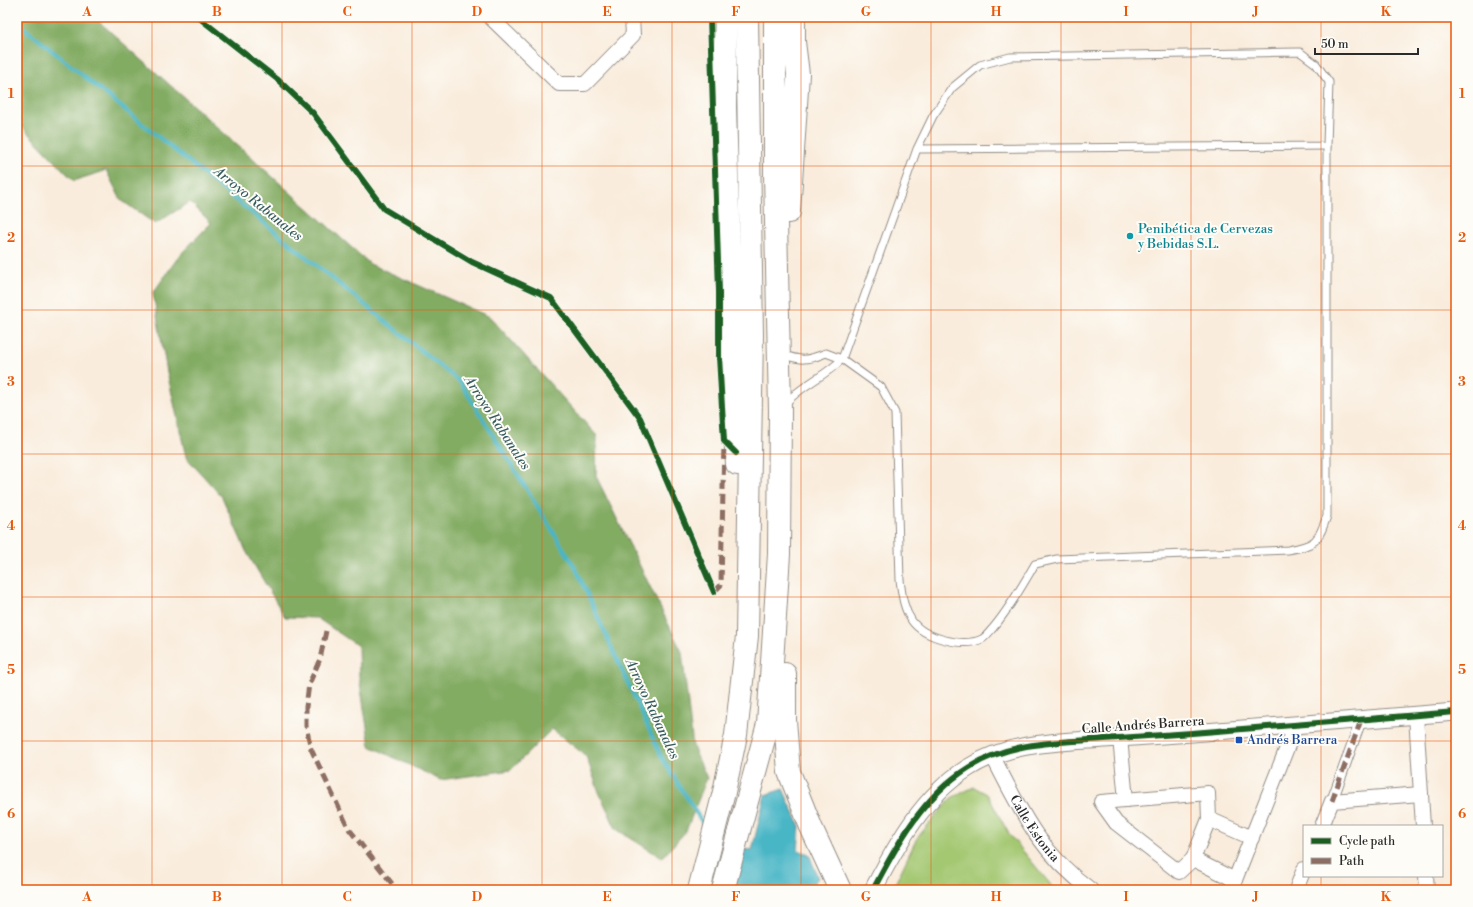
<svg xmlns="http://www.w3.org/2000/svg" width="1473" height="907" viewBox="0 0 1473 907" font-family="'Libre Bodoni',serif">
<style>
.green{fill:#a4c872;stroke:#687a4e}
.forest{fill:#83ac64;stroke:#576c48}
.water{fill:#4ab6c6;stroke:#3a7078}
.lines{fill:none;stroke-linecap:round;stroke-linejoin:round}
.stream{stroke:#4ab6c6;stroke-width:4}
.service-casing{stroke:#928c84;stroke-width:9}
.pedestrian-casing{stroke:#928c84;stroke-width:12}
.minor-casing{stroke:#928c84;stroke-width:16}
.tertiary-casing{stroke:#928c84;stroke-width:19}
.primary-casing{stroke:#928c84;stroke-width:24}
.service{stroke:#fff;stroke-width:7}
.pedestrian{stroke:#fff;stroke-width:10}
.minor{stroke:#fff;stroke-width:14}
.tertiary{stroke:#fff;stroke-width:17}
.primary{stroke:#fff;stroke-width:22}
.quiet{stroke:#8d6e63;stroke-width:5;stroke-dasharray:10 5;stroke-linecap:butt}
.cycleway-casing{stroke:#fdfcf7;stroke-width:8}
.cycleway{stroke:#1b5e20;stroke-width:6}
.grid{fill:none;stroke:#e8590c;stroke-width:1;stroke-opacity:0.55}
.culture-dot{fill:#0f9aa8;stroke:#fdfcf7;stroke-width:1.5}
.transit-dot{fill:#1a4fb4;stroke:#fdfcf7;stroke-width:1.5}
.labels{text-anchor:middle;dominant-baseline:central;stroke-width:4;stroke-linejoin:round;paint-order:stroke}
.culture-label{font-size:13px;fill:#0d838f;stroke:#fdfcf7;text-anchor:start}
.street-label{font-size:13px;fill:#2b2b2b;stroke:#fdfcf7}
.transit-label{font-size:13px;fill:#164399;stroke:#fdfcf7;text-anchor:start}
.water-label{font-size:14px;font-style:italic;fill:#365c61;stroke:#fdfcf7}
.neatline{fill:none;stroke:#e8590c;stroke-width:1.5}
.grid-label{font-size:13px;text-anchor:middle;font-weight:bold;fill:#e8590c}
</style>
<rect width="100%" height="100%" fill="#fdfcf7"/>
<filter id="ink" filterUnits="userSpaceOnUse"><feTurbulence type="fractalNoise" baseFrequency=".025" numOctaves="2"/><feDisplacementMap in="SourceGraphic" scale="8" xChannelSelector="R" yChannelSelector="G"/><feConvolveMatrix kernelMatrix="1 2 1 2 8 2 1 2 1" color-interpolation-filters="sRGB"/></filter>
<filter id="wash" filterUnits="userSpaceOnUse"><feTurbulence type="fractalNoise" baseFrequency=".012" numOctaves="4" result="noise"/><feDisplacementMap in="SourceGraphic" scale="16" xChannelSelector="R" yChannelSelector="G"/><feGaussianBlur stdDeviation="0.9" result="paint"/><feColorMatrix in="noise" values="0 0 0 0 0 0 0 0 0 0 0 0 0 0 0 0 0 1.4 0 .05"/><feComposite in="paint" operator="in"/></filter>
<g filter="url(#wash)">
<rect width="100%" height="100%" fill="#f9ecdc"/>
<polygon class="green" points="974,787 987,794 1009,834 1055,890 892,890 917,838 951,798"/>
<polygon class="forest" points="17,17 94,17 370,264 490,317 597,436 596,476 682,652 693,747 707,778 686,831 662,858 616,829 599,792 586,756 552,729 511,770 440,780 370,746 359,677 358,646 317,618 285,617 246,551 222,497 186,457 167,372 153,293 179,256 211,223 190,202 155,224 121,200 106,170 74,181 24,129 17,119"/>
<polygon class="water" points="783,789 800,826 798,850 809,854 818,878 811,887 812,890 734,890 744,849 752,850 765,795"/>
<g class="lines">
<polyline class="stream" points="17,22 460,382 575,567 662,758 707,830"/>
</g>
</g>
<g filter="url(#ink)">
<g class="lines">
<g class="service-casing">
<g id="service">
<path d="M 782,354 C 800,361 807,361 826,353 L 842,359 L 917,149 L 933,116 L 952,88 L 980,65 L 1010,57 L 1300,52 L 1316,64 L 1329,82 L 1327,146 L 917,149"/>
<path d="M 785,404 C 802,384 825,377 842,359 L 881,387 L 895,413 L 900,580 C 902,594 903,608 912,621 C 924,638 963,648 982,639 C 986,637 990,631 993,628 C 1010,608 1022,586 1035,564 L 1057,559 L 1288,550 C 1316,545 1318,542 1327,516 L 1327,146"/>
</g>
</g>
<g class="pedestrian-casing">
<polyline id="pedestrian" points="1332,801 1361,720"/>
</g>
<g class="minor-casing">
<g id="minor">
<polyline points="490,17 559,84 585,84 633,35 632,17"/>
<polyline points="1416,715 1423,826"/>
<polyline points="1120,738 1126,800"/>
<path id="s1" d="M 992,755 C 1021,811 1038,851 1091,890"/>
<polyline points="1322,826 1332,801 1421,794"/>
<polyline points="1193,859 1209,819"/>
<polyline points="1426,876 1427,890"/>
<polyline points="1235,880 1193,859 1179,872 1116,823 1101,802 1208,793 1209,819 1252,838"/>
<polyline points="1231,890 1296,725"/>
<polyline points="1296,890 1304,869"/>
</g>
</g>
<g class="tertiary-casing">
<path id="tertiary" d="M 873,890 C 897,844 923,796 968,768 C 1008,742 1058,742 1104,739 C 1133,737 1162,735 1192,733 C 1280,726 1368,719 1456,712"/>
</g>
<g class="primary-casing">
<g id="primary">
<polyline points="726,17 725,107 734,420 737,464"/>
<polyline points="789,212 798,74 794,42 794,17"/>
<polyline points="785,674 785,720 789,772 811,827 840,890"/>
<polyline points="699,890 724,792 736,735 747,636 752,335 747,17"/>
<polyline points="723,890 768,724 779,554 780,410 775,174 775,17"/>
</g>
</g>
<use href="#service" class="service"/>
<use href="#pedestrian" class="pedestrian"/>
<use href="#minor" class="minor"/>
<use href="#tertiary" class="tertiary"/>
<use href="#primary" class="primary"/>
<g class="quiet">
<polyline points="714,592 721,585 724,441"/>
<polyline points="326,631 320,659 309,684 306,707 306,726 311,749 349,829 397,890"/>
<polyline points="1332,801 1361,720"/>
</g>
<g class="cycleway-casing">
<g id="cycleway">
<polyline points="198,17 277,79 313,113 384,209 472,262 551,298 640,418 714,592"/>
<polyline points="710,17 719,292 719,357 724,441 736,453"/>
<path d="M 873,890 C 897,844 923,796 968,768 C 1008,742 1058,742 1104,739 C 1133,737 1162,735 1192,733 C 1280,726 1368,719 1456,712"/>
</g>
</g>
<use href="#cycleway" class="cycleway"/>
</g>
</g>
<path class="grid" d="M 152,17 L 152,890M 282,17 L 282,890M 412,17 L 412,890M 542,17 L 542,890M 672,17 L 672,890M 801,17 L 801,890M 931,17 L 931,890M 1061,17 L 1061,890M 1191,17 L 1191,890M 1321,17 L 1321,826M 17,166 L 1456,166M 17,310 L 1456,310M 17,454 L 1456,454M 17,597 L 1456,597M 17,741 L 1456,741M 1321,876 L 1321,890"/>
<circle class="culture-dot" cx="1130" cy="236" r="4"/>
<rect class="transit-dot" x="1235" y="736" width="8" height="8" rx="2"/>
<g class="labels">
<g class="culture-label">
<text x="1138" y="229">Penibética de Cervezas<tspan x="1138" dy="15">y Bebidas S.L.</tspan></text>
</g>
<g class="street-label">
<text transform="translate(1143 725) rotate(-4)">Calle Andrés Barrera</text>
<text stroke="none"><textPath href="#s1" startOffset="85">Calle Estonia</textPath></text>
</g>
<g class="transit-label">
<text x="1247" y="740">Andrés Barrera</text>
</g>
<g class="water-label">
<text transform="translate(258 204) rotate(39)">Arroyo Rabanales</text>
<text transform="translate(497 423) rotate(57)">Arroyo Rabanales</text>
<text transform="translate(652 709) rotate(65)">Arroyo Rabanales</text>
</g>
</g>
<rect width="1473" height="907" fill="none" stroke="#fdfcf7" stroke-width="44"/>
<rect x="1303" y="825" width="140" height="52" fill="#fdfcf7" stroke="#a9a8a5"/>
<rect x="1311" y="838" width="20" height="6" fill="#1b5e20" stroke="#a9a8a5"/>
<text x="1339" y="845" font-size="12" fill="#2b2b2b">Cycle path</text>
<rect x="1311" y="858" width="20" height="6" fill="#8d6e63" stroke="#a9a8a5"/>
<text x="1339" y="865" font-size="12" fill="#2b2b2b">Path</text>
<path d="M1315 48v6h103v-6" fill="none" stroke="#2b2b2b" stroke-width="2"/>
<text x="1321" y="48" font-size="12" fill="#2b2b2b" stroke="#fdfcf7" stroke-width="3" paint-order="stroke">50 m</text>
<rect x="22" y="22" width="1429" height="863" class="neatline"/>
<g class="grid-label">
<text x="87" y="16">A</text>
<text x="217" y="16">B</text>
<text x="347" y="16">C</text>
<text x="477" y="16">D</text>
<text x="607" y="16">E</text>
<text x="736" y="16">F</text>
<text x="866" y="16">G</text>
<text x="996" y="16">H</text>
<text x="1126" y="16">I</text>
<text x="1256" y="16">J</text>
<text x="1386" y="16">K</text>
<text x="11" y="98">1</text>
<text x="1462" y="98">1</text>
<text x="11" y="242">2</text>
<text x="1462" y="242">2</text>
<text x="11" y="386">3</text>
<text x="1462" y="386">3</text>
<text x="11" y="530">4</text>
<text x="1462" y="530">4</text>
<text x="11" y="674">5</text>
<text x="1462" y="674">5</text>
<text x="11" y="818">6</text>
<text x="1462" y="818">6</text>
<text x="87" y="901">A</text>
<text x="217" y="901">B</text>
<text x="347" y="901">C</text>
<text x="477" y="901">D</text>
<text x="607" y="901">E</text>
<text x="736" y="901">F</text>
<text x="866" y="901">G</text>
<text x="996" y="901">H</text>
<text x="1126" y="901">I</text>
<text x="1256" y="901">J</text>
<text x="1386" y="901">K</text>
</g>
</svg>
